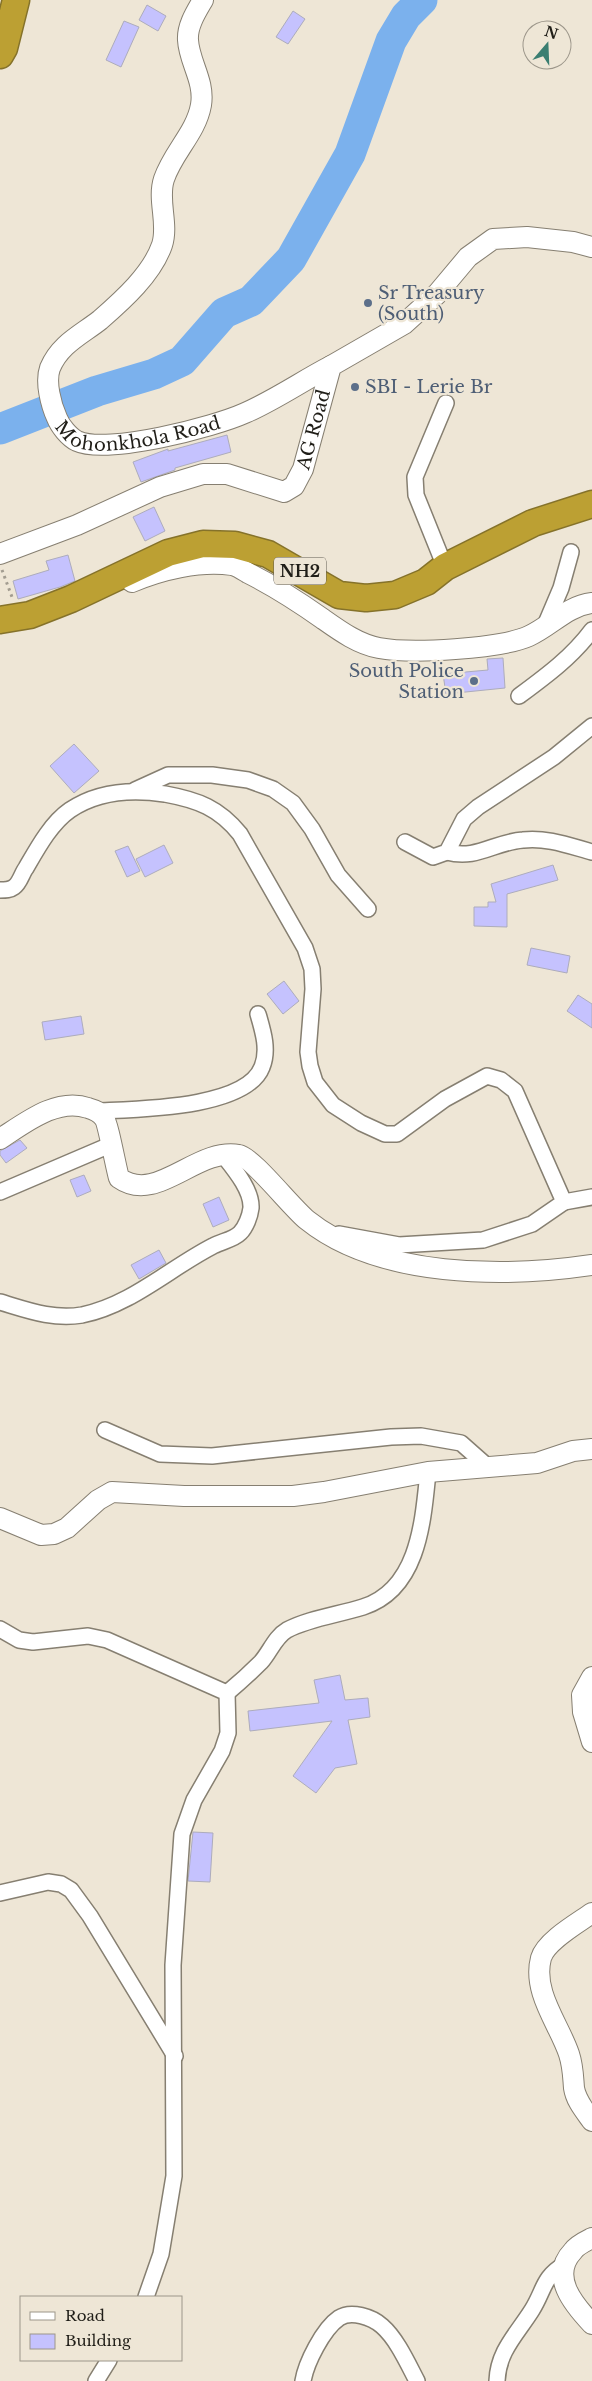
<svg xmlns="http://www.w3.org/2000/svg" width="592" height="2381" viewBox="0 0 592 2381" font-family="'Libre Baskerville',serif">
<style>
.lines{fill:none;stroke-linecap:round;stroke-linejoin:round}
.river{stroke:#7bb1ed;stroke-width:31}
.building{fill:#c5c2fe;stroke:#adacbc}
.street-casing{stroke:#867f71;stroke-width:18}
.secondary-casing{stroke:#867f71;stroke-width:22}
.highway-casing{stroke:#85722a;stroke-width:29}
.path{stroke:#a29c90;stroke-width:3;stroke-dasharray:2.5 4;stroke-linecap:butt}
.street{stroke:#fff;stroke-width:15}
.secondary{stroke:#fff;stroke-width:20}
.highway{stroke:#bca033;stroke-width:26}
.service-dot{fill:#5c6f8a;stroke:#eee6d6;stroke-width:2}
.labels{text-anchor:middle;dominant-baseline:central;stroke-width:4.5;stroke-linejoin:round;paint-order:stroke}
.shield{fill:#eee6d6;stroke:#5e5a51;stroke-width:1}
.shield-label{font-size:16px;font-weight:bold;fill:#201e18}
.service-label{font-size:18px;fill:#4e5e75;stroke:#eee6d6;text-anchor:start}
.street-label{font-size:18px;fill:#201e18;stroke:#eee6d6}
</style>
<rect width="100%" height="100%" fill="#eee6d6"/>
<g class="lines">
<polyline class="river" points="0,429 97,391 154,374 182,361 224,313 251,301 291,259 350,154 391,41 406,16 422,0"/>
</g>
<g class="building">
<polygon points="147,5 166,16 158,31 139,20"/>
<polygon points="293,11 305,19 288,44 276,37"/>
<polygon points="124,21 139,27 121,67 106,60"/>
<polygon points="227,435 231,452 175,468 175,470 141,482 133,462 168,449 168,451"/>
<polygon points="154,507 165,531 145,541 133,517"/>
<polygon points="68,555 75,581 60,587 18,599 13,581 49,570 46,561"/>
<polygon points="503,658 505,688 446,694 443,674 488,670 487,659"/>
<polygon points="74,744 99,771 74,793 50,766"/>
<polygon points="164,845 173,863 145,877 136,859"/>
<polygon points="128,846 140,871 127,877 115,851"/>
<polygon points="553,865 558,880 507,894 507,927 474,926 474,907 488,907 488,902 496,902 491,884"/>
<polygon points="531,948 570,956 567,973 527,965"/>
<polygon points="284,981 299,1001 283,1014 267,994"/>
<polygon points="578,995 592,1004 592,1028 567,1011"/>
<polygon points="81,1016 84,1034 45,1040 42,1022"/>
<polygon points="20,1140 27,1148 6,1163 0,1155 0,1151"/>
<polygon points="84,1175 91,1191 77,1197 70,1180"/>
<polygon points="219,1197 229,1220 213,1227 203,1204"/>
<polygon points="159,1250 166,1263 139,1279 131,1265"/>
<polygon points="340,1675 345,1700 368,1698 370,1717 348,1720 357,1764 335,1768 316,1793 293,1776 332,1721 250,1731 248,1711 319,1703 314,1680"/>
<polygon points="193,1832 213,1833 210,1882 188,1881"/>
</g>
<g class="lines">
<g class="street-casing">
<g id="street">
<polyline points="445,567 416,495 415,477 446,403"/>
<polyline points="544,628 561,588 571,552"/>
<path d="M 519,696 C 546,676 572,657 592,630"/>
<polyline points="135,790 168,775 212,775 248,780 273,789 293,803 312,829 338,875 368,909"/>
<polyline points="405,842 433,857 447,852 464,819 478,807 554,757 592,726"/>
<path d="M 447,852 C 477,860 494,842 523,840 C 546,837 570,846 592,852"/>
<path d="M 0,890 C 6,890 10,890 14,887 C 20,883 22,873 26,868 C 37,849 51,823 70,810 C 98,791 132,789 165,794 C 198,800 219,808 240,834 L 305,948 L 312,969 L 313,989 L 308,1052 L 310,1066 L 315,1082 L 333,1105 L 361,1123 L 385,1134 L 397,1134 L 445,1099 L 487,1076 L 501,1080 L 515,1091 L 564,1202 L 532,1224 L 483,1240 L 399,1245 L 339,1234"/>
<path d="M 97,1111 C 136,1109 246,1109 262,1067 C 269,1050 263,1031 258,1014"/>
<polyline points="0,1192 110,1145"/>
<polyline points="564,1202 592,1197"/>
<path d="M 0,1302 C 27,1310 53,1320 82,1315 C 131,1305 170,1268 213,1246 C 222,1241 233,1240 240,1233 C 246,1227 250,1216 251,1208 C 252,1190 234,1169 223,1155"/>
<polyline points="105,1430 160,1454 212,1456 391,1437 421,1436 461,1443 487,1466"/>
<polyline points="0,1629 19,1640 33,1642 88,1636 107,1640 227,1693 228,1733 222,1751 194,1800 182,1834 173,1965 174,2176 161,2254 146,2297"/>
<path d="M 227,1693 C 239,1683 250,1673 261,1662 C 270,1652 275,1637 287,1630 C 310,1618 338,1615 363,1607 C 419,1589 423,1521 428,1472"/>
<polyline points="0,1893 48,1882 61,1884 71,1890 90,1916 175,2056"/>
<polyline points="96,2381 109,2360"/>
<path d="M 303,2381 C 306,2363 323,2329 339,2318 C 351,2310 372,2317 382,2326 C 397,2339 408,2364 417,2381"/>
<path d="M 497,2381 C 498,2351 517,2334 532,2310 C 545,2289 542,2278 565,2264"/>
</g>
</g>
<g class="secondary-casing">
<g id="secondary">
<path id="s1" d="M 203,0 C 196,12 187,26 188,40 C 189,62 205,81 201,105 C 196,133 173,152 164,179 C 157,200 169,224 162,245 C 152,274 123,300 100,320 C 81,335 60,344 50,368 C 45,382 51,405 57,418 C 60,426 69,437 77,441 C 107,455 214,427 245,413 C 275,400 302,381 331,366"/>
<path id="s2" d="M 0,554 L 77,525 L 160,487 L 203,474 L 227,474 L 284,492 L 294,486 L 303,469 L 331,366 L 404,324 L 437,294 L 468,257 L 493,239 L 527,237 L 573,242 L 592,247"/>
<path d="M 132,582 C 160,570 200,560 232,565 C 237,566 243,570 248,573 C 274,586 299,602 323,619 C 340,631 358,644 379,648 C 411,654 500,649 529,636 C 551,626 567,606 592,603"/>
<path d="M 0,1139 C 25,1123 57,1097 88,1108 C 95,1110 100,1112 104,1118 C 108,1123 116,1168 119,1178 C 157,1205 196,1147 239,1155 C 252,1157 292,1208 307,1220 C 379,1278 505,1278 592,1265"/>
<polyline points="0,1518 41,1535 54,1534 67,1528 98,1500 112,1492 184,1496 293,1496 324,1492 428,1472 537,1463 573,1451 592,1449"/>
<polyline points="592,1677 582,1695 583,1712 592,1742"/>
<path d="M 592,1913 C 578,1923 546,1941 541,1958 C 532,1992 559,2024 569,2054 C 573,2066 573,2076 574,2088 C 576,2101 585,2111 592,2121"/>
<path d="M 592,2238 C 586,2241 577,2245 573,2251 C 549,2276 574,2305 592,2324"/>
</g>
</g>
<g class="highway-casing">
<g id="highway">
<polyline points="0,55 4,48 16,0"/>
<polyline points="0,620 30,615 71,599 168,553 203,544 235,545 268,554 339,595 366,598 395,595 426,582 445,567 533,523 592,504"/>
</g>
</g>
<polyline class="path" points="2,570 12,597"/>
<use href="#street" class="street"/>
<use href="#secondary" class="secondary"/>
<use href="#highway" class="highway"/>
</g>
<g class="service-dot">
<circle cx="368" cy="303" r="5"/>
<circle cx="355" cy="387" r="5"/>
<circle cx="474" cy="681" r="5"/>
</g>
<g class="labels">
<rect class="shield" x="274" y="557.5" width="52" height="27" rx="4"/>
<g class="shield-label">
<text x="300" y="571">NH2</text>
</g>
<g class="service-label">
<text x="378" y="293">Sr Treasury<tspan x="378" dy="21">(South)</tspan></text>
<text x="365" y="387">SBI - Lerie Br</text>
<text x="464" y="671" text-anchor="end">South Police<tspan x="464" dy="21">Station</tspan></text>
</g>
<g class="street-label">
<text stroke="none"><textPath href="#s1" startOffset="571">Mohonkhola Road</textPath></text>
<text stroke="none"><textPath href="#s2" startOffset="374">AG Road</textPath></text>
</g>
</g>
<rect x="20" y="2296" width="162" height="65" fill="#eee6d6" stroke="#9c968a"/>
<rect x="30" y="2312" width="25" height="8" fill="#ffffff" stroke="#9c968a"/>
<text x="65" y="2321" font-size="15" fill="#201e18">Road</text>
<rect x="30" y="2334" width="25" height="15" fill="#c5c2fe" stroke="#9c968a"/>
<text x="65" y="2346" font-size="15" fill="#201e18">Building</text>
<g transform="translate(547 45) rotate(19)"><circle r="24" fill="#eee6d6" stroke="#9c968a"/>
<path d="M0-4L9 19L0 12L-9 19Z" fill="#3a7e71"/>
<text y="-8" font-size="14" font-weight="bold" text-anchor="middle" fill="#201e18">N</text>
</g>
</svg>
